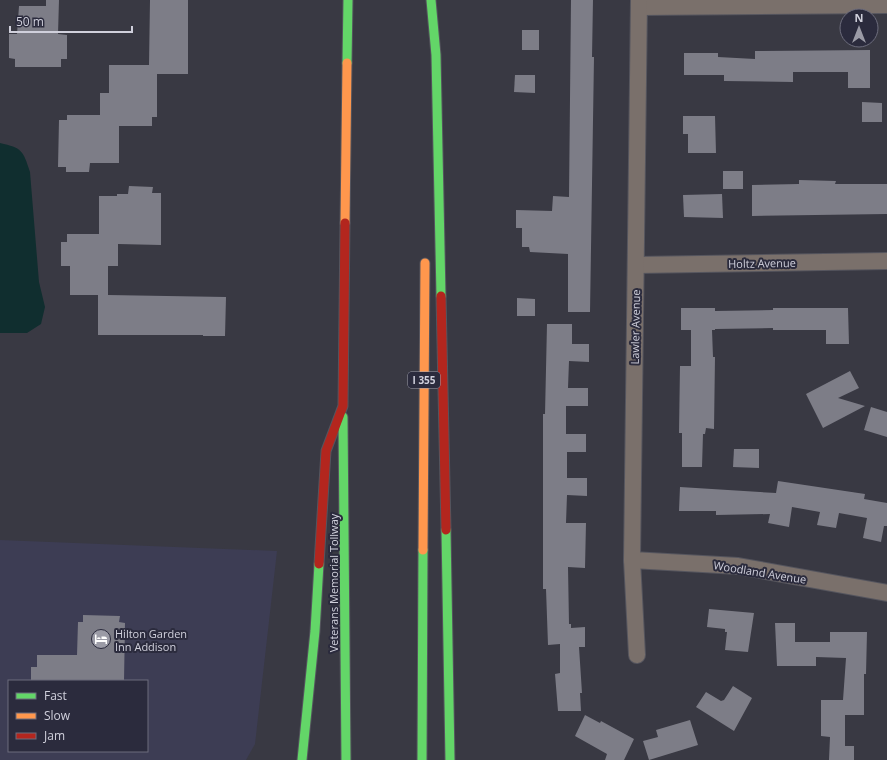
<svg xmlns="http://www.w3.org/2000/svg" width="887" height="760" viewBox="0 0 887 760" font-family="'Open Sans',sans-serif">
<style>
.built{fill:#3d3d54;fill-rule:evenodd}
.water{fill:#102e2f}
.building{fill:#7d7d87}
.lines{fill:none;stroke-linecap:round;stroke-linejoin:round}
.street-casing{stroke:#55555e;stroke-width:18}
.fast-casing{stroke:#55555e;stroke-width:11}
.slow-casing{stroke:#55555e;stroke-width:11}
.jam-casing{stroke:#55555e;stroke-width:11}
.street{stroke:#7a706b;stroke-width:16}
.fast{stroke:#63d668;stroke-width:9}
.slow{stroke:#ff974d;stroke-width:9}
.jam{stroke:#b3261e;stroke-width:9}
.labels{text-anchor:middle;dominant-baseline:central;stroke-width:4;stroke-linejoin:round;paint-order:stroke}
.shield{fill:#2b2b3d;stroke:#9e9eac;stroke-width:1}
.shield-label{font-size:10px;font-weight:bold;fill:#d0d0dc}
.street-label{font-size:11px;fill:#d0d0dc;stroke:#2b2b3d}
.poi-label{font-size:11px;fill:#d0d0dc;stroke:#2b2b3d;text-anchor:start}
</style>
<rect width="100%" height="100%" fill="#393943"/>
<path class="built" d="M 0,540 L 277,551 L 255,744 L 246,760 L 0,760 ZM 9,681 L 147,681 L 147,751 L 9,751 Z"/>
<path class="water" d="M 0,143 C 22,148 23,150 30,172 L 39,282 L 45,307 L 41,324 L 27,333 L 0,333 Z"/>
<g class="building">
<polygon points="46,0 59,0 58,34 67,35 67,59 61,59 61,67 15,67 15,59 9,58 9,34 17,34 19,6 46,6"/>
<polygon points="150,0 188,0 188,74 157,74 157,117 152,117 152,126 119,126 119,163 90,163 89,172 66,172 66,167 58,167 59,120 67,120 67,115 100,115 100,93 109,93 109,65 149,65"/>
<polygon points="571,0 593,0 592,57 594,57 590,312 568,312 568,254 530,252 529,247 522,247 522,228 516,228 516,210 552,211 553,196 569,197"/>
<rect x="522" y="30" width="17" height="20"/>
<polygon points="870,50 870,88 848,88 848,72 793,72 793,82 724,81 724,75 684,75 684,53 718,53 718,57 755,59 755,51"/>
<polygon points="515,75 535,75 535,93 514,92"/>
<polygon points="862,102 882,103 882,122 862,122"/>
<polygon points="683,116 715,116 716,153 688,153 688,134 683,134"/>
<rect x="723" y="171" width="20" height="18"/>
<polygon points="799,180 836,181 835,184 887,184 887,214 752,216 752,185 799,184"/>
<polygon points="129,186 153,187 152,193 161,193 161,245 118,244 118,266 108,266 108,295 226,297 225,336 203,336 203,335 98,335 98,295 70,295 70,266 61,266 61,242 67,242 67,234 99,234 99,196 117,196 117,194 128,194"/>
<polygon points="722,194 723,218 684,217 683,195"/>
<polygon points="517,298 535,299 535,316 517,316"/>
<polygon points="681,308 715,308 715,311 773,310 773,308 848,308 849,344 826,344 826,330 773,330 773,328 715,329 715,330 712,330 713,357 715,357 714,429 706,428 705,434 703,434 702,467 682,467 682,433 679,433 680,366 691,366 691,330 681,330"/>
<polygon points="547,324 572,324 572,344 589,344 589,362 569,361 568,388 588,388 588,406 566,406 566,434 586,434 586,452 567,452 567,478 587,478 587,496 567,495 566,523 586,523 585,568 568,567 569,624 571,624 571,628 585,627 585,647 579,647 582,693 580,693 581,711 558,711 555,674 560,673 560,644 548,645 546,589 543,589 543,414 545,414"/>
<polygon points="850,371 859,388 838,398 865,406 823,428 806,394"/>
<polygon points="871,407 887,412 887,437 864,430"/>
<polygon points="734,449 759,449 759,468 733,467"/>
<polygon points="778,481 865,494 864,499 887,503 887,526 884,526 881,542 863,538 867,518 839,513 836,528 817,525 820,512 792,507 789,527 768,523 770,514 716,515 716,511 679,511 680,487 776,493"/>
<polygon points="709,609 754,613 748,652 725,650 727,632 725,632 725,629 707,627"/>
<polygon points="83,615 120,616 119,622 125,623 124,681 31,681 31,667 37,667 37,655 77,655 78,622 83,622"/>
<polygon points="775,623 795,623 795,642 830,642 830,632 867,632 866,674 864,674 864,715 845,715 845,746 854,746 854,760 829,760 830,737 821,736 821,700 843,700 846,658 816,657 816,666 777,666"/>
<polygon points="733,686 752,698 734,731 696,707 706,692 721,701 724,700"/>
<polygon points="585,715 600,723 601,721 634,739 624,760 605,760 607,754 575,736"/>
<polygon points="690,720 698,745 649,760 643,741 658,737 656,730"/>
</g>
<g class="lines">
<g class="street-casing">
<g id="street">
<polyline points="639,7 887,5"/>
<polyline points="636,265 887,261"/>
<polyline points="632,560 738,566 887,593"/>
<polyline points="637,655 632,560 639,0"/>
</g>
</g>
<g class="fast-casing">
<g id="fast">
<polyline points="431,0 436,55 441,296"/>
<polyline points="347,63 348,0"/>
<polyline points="343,417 346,760"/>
<polyline points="446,530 450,760"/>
<polyline points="302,760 315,631 319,564"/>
<polyline points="422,760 423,550"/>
</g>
</g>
<g class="slow-casing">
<g id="slow">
<polyline points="345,223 347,63"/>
<polyline points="423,550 425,263"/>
</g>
</g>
<g class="jam-casing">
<g id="jam">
<polyline points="441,296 446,530"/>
<polyline points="319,564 326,451 343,406 345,223"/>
</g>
</g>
<use href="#street" class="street"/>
<use href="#fast" class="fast"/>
<use href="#slow" class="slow"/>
<use href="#jam" class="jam"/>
</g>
<defs>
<g id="hotel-disc" transform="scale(1)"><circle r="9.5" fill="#9b9ba6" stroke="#2b2b3d"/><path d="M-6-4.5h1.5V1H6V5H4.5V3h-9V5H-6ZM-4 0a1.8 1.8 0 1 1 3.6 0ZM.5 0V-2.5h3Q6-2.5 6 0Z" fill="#fff"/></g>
</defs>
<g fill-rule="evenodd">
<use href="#hotel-disc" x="101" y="639"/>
</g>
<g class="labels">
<rect class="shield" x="408" y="372" width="32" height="16" rx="3"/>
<g class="shield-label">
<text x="424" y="380">I 355</text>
</g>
<g class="street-label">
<text transform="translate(762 263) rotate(-1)">Holtz Avenue</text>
<text transform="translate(635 327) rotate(-89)">Lawler Avenue</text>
<text transform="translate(760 572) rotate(9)">Woodland Avenue</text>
<text transform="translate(333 583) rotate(-90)">Veterans Memorial Tollway</text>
</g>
<g class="poi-label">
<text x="115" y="633">Hilton Garden<tspan x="115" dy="13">Inn Addison</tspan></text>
</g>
</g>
<rect x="8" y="680" width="140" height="72" fill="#2b2b3d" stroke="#6d6d7d"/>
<rect x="16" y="693" width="20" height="6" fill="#63d668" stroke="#6d6d7d"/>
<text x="44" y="700" font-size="12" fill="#d0d0dc">Fast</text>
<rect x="16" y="713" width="20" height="6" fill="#ff974d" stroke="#6d6d7d"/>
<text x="44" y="720" font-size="12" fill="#d0d0dc">Slow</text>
<rect x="16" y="733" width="20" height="6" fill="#b3261e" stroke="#6d6d7d"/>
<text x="44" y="740" font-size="12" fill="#d0d0dc">Jam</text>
<g transform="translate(859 28)"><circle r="19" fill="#2b2b3d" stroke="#6d6d7d"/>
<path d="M0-3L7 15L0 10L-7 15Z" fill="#9b9ba6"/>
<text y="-6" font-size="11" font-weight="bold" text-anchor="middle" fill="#d0d0dc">N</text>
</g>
<path d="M10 26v6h122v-6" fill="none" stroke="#d0d0dc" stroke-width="2"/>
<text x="16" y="26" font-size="12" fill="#d0d0dc" stroke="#2b2b3d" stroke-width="3" paint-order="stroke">50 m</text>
</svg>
